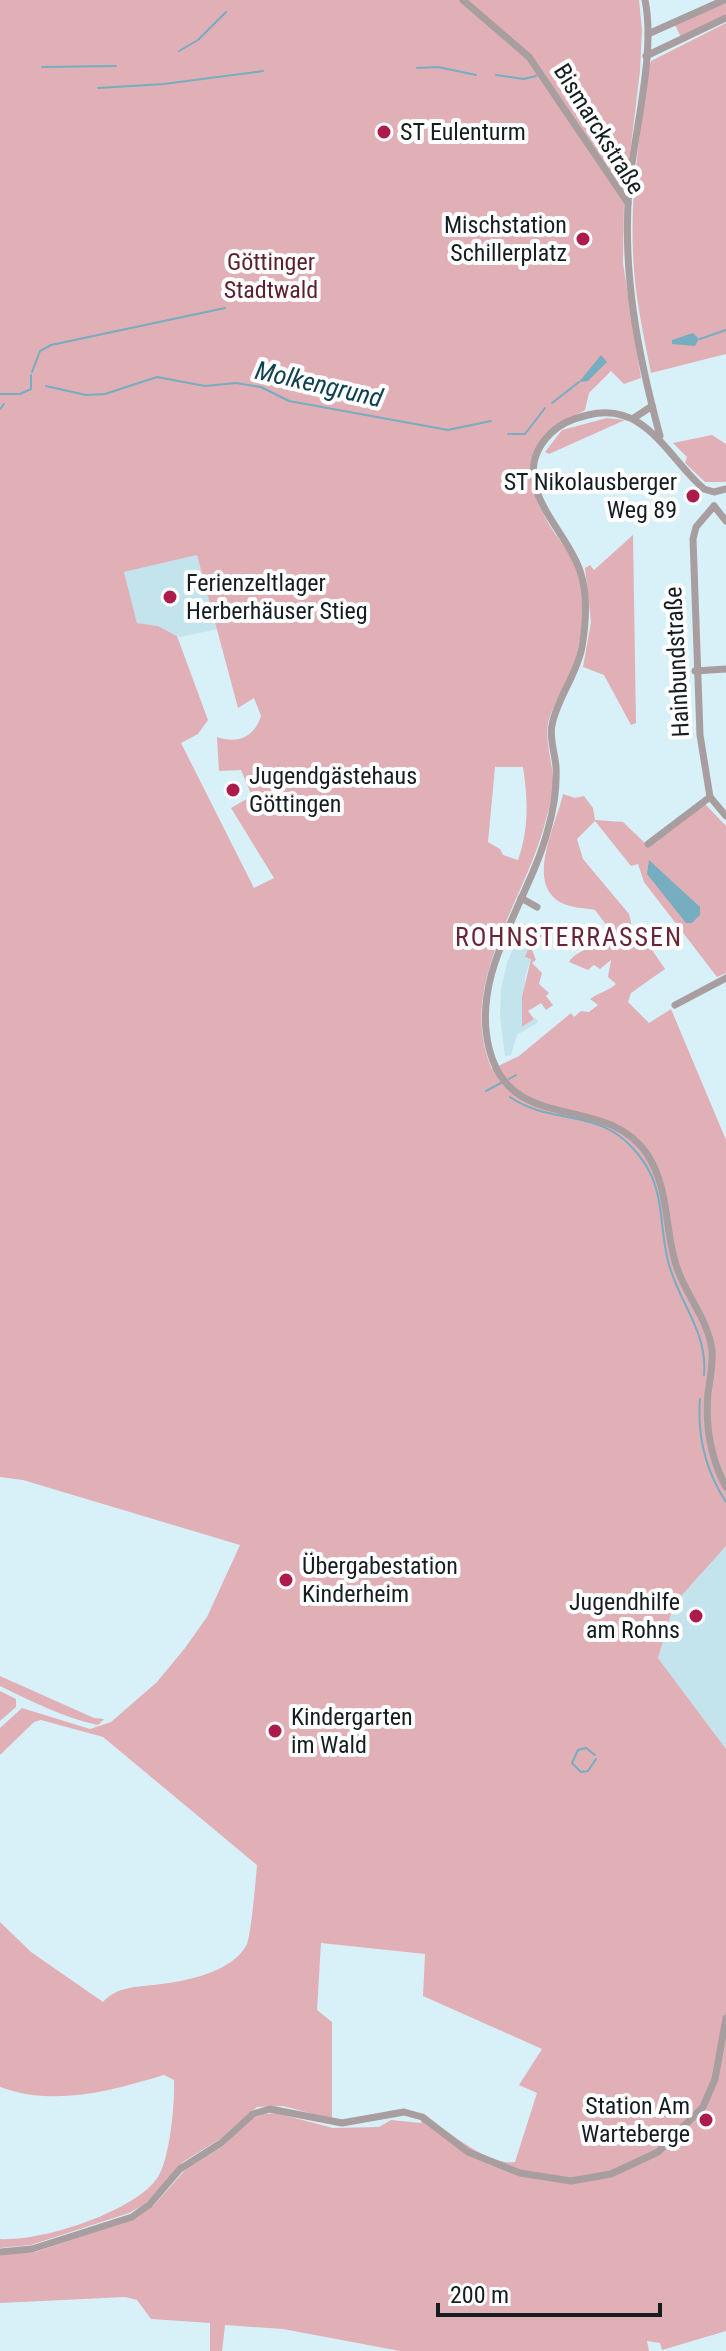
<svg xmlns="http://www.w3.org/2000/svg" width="726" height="2351" viewBox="0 0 726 2351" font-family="'Roboto Condensed',sans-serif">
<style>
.built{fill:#c3e3ed}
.green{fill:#e1b0b7;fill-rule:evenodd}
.water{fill:#76adc0}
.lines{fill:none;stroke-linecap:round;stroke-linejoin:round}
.stream{stroke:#76adc0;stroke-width:2}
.minor{stroke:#a89d9f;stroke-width:7}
.poi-dot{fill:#ad1b4c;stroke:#fff;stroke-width:3}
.labels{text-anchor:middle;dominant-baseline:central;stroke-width:8;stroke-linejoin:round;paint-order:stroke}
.street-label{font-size:24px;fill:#151d20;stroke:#fff}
.poi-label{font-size:24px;fill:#151d20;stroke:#fff;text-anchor:start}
.park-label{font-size:24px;fill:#5d1e2e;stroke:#fff}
.water-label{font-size:26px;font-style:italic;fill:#114150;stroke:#fff}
.neighbourhood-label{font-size:26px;letter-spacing:2px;fill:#692435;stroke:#fff}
</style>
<rect width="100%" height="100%" fill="#d8f0f8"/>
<g class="built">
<polygon points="197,555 218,629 180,637 158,626 137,623 124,572"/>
<polygon points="524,923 539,932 531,941 526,957 531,958 525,977 523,1027 535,1018 538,1022 517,1035 511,1055 505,1056 500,1016 501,989 507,963"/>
<polygon points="726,1546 726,1749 658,1658 674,1604"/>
</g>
<g class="green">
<path d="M 0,0 L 639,0 L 642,30 L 640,71 L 624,203 L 623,263 L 641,378 L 624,384 L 611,371 L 589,393 L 585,410 C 528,439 516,468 550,526 C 560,542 573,555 578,573 C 585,600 583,631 576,657 C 570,680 556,697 549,719 C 543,739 554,764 553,785 C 553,798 547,814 544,827 C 522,905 456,987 492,1069 L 519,1056 L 571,1013 L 574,1017 L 581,1011 L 589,1012 L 598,1005 L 590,999 C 601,991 605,993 616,984 L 608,977 L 611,960 L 600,969 L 594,965 L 588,970 L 569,962 C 577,949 596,948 609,938 L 610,930 L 595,910 C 585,908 573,908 564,904 C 523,886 556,826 563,794 L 575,798 L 584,796 L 593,808 L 595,820 L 623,822 L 649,847 L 705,804 L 726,826 L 726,973 L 717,977 L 644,882 L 638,864 L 631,866 L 595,821 L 577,839 L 583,859 L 629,914 L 637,948 L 650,947 L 665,969 L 631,993 L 628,1002 L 649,1023 L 671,1009 L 726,1140 L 726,1546 L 674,1604 L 658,1658 L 726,1749 L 726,2331 L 662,2350 L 660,2343 L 647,2341 L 649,2351 L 400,2351 L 283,2329 L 225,2325 L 222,2351 L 210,2351 L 210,2323 L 151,2319 L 137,2300 L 125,2297 L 0,2303 L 0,2255 L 35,2252 L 135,2219 L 154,2205 L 185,2170 L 223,2146 L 250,2119 L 265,2114 L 276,2113 L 333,2128 L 379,2127 L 391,2120 L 421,2123 L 423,2113 C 443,2128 489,2167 515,2162 L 537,2093 L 519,2085 L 542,2049 L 423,1996 L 425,1954 L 321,1943 L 317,2010 L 332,2022 L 332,2119 L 283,2106 L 257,2107 L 220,2139 L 183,2162 L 144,2205 L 129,2213 L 31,2245 L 0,2248 L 0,2239 C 40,2242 135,2212 158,2177 C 170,2158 175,2103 174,2080 L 164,2075 C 110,2091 55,2107 0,2087 L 0,1922 L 31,1952 L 103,2002 C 117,1987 134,1987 154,1985 C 182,1982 233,1973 247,1944 C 251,1935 256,1878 257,1865 L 103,1737 L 41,1720 L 34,1722 L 0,1755 L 0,1728 L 22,1708 L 90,1729 L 111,1722 L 157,1682 L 185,1648 L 207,1617 L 240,1545 L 23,1480 L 0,1477 ZM 197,555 L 238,708 L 254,698 L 261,716 C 254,738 237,744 217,737 L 219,771 L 241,770 L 252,796 L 231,808 L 274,878 L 254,888 L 181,743 L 198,734 L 208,720 L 177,636 L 158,626 L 137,623 L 124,572 ZM 495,767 L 523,767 C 528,799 529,829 518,860 L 503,855 L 500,849 L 488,842 Z"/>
<polygon points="726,1 726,15 681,37 675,25"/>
<path d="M 726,23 L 726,354 L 651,373 C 643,332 634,293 633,251 C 630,190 641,128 649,67 L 651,61 Z"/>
<polygon points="607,418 625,420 549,454 545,452 562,430"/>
<polygon points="712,435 726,444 726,482 705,482 685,463 687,457 673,443"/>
<polygon points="633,535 636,723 631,725 604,675 583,667 591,622 585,568 590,565 594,570"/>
<polygon points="539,932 542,936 531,947 536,960 532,963 542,973 539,984 549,993 546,996 553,1005 546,1010 541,1003 528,1011 534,1019 522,1027 522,997 531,959 525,957 531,941"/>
<path d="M 0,1676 L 94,1718 L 104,1719 L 98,1725 C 64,1718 31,1701 0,1686 Z"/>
<polygon points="0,1691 16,1699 16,1707 0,1721"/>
</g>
<g class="water">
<polygon points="693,333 699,339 695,346 672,344 672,340"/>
<polygon points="601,355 607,362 588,381 579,382"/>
<polygon points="649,860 700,907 700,915 692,923 686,923 647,874"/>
</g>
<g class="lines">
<g class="stream">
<polyline points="179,51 198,40 226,12"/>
<polyline points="42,67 116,66"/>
<polyline points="417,68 438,67 476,75"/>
<polyline points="496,75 524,79 536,76"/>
<polyline points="98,88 164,84 263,71"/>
<polyline points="700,339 726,330"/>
<polyline points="32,372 40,351 51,345 225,308"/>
<polyline points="46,386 86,395 105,394 157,377 205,386 236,383 261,387 289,401 448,430 491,421"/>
<polyline points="0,394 20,394 31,389 31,375"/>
<polyline points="552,403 579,382"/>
<polyline points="0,409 4,404"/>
<polyline points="508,434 525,434 545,408"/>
<polyline points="509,1079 516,1075"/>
<polyline points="486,1091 501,1083"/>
<path d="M 510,1097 C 544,1121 585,1112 618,1135 C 632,1145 645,1161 652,1177 C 663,1203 661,1234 668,1261 C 678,1302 708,1331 704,1375"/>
<path d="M 700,1399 C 697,1436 706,1471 726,1502"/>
<polyline points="595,1755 586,1748 578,1750 572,1763 581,1772 588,1771 596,1759"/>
</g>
<g class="minor">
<polyline points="463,0 529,57 628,203"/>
<path d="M 645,0 C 656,53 634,132 629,188 C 622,273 638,355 660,436"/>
<polyline points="648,34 724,0"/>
<polyline points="646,56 726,18"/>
<polyline points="634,418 652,406"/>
<path d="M 726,489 L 714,492 L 704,489 C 667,457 646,401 588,415 C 575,418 561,423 551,433 C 502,481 568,530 580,571 C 588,594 586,623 582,647 C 577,675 557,698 552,725 C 549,738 555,753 556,767 C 557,788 554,808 548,829 C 530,900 470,971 489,1048 C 510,1136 606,1092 647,1154 C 670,1189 664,1230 677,1268 C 687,1297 709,1321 712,1351 C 713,1366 710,1379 708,1393 C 705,1427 710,1457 726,1487"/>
<polyline points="714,506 696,527 693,539 700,735 710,797 726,816"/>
<polyline points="714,506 726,521"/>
<polyline points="695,671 726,669"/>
<polyline points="648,844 710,797"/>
<polyline points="521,898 537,907"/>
<polyline points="675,1005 726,978"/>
<polyline points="0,2252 32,2249 132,2217 149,2205 180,2169 221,2143 253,2114 270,2109 342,2123 404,2112 422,2117 468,2152 520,2173 571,2181 611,2174 658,2152 703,2107 715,2079 726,2018"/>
</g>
</g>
<g class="poi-dot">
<circle cx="384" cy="132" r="8"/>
<circle cx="583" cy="239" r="8"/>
<circle cx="693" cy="496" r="8"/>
<circle cx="170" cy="597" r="8"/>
<circle cx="233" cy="790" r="8"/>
<circle cx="286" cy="1580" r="8"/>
<circle cx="696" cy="1616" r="8"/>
<circle cx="275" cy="1731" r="8"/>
<circle cx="706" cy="2120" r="8"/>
</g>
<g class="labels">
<g class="street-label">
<text transform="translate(599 129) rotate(58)">Bismarckstraße</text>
<text transform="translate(677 662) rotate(-93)">Hainbundstraße</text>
</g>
<g class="poi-label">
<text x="400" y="132">ST Eulenturm</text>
<text x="567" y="225" text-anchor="end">Mischstation<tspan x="567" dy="28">Schillerplatz</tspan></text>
<text x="677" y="482" text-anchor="end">ST Nikolausberger<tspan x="677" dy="28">Weg 89</tspan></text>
<text x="186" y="583">Ferienzeltlager<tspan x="186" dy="28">Herberhäuser Stieg</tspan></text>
<text x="249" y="776">Jugendgästehaus<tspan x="249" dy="28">Göttingen</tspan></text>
<text x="302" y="1566">Übergabestation<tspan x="302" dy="28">Kinderheim</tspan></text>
<text x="680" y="1602" text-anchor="end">Jugendhilfe<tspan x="680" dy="28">am Rohns</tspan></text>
<text x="291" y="1717">Kindergarten<tspan x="291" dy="28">im Wald</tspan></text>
<text x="690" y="2106" text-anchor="end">Station Am<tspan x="690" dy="28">Warteberge</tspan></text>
</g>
<g class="park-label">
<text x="271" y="262">Göttinger<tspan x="271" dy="28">Stadtwald</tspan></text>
</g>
<g class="water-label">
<text transform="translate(319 384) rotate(13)">Molkengrund</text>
</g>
<g class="neighbourhood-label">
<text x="569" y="937">ROHNSTERRASSEN</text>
</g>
</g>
<path d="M438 2303v12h222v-12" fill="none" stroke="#151d20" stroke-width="4"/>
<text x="450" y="2303" font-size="24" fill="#151d20" stroke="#ffffff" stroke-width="6" paint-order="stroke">200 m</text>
</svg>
